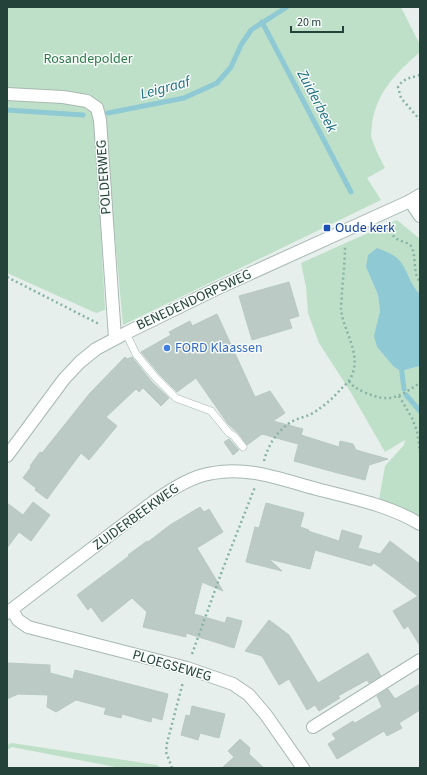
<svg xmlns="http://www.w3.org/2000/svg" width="427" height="775" viewBox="0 0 427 775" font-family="'Source Sans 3',sans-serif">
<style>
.green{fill:#bfe0c8}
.water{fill:#8ec9d4}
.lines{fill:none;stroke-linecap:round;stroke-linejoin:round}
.stream{stroke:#8ec9d4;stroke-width:5}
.building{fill:#bbcac4;stroke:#b8c9c2}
.service-casing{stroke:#a8b8b2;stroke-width:8}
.minor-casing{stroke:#a8b8b2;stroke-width:14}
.tertiary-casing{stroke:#a8b8b2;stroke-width:14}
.path{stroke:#86b3a5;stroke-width:2.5;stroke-dasharray:2 3;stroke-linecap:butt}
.service{stroke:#fff;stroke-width:7}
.minor{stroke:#fff;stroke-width:12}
.tertiary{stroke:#fff;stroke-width:12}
.transit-dot{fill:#1a4fb4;stroke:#f7fbf9;stroke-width:1.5}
.shop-dot{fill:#3f7fe0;stroke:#f7fbf9;stroke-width:1.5}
.labels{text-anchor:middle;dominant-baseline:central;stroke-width:3;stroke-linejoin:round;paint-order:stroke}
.park-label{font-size:14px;fill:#2d7a4b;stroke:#f7fbf9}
.street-label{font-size:14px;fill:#24423a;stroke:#f7fbf9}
.transit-label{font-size:14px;fill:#164399;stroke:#f7fbf9;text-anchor:start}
.shop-label{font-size:14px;fill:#366cbe;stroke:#f7fbf9;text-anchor:start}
.water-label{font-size:15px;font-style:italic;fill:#1c6f80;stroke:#f7fbf9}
</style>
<rect width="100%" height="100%" fill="#e6efeb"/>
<g class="green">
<path d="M 7,7 L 401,7 L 420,45 L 420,52 C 397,72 376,93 372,124 C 372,128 371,133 371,136 C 374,147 380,158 385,168 L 367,178 L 381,200 L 123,325 L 104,119 L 95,121 L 105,310 L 96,313 L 7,273 L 7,106 L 10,106 L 7,105 Z"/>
<path d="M 397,220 L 420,239 L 420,294 C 411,286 405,272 399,261 L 366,267 L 378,295 L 380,311 L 377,324 L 377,347 L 394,367 L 401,371 L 420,366 L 420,516 L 402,507 L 379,500 L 385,466 L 404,445 L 405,440 L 385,452 L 350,391 L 319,343 L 308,313 L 306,287 L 301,263 Z"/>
<polygon points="12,743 157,765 161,768 120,768 12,747 7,750 7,745"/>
</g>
<path class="water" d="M 377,248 C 385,251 394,254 400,261 C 408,271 410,285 420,294 L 420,366 L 401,371 L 394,367 L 377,347 L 374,336 L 380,311 L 378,295 L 366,267 L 368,255 Z"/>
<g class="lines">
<g class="stream">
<polyline points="262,22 351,192"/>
<polyline points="7,110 83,115"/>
<polyline points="108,113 184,98 217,83 231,67 241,45 251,30 287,7"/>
<polyline points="401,365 404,389"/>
<polyline points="406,395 420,411"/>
</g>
</g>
<g class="building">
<polygon points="289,282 299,316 289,319 292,328 252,340 239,296"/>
<polygon points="217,314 255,397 270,391 285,413 273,421 303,429 298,444 262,434 247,445 238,433 228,424 196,378 177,392 160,375 141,352 171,335 169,332 190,321 192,326"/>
<polygon points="125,357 127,359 132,357 152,382 169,398 161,406 143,388 139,392 136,389 106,417 117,426 89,460 81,453 47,499 35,490 36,488 23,478 31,467 30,466 40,452 42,453 90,393"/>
<polygon points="301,435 339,447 340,441 353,444 356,450 388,459 369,465 365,480 334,472 294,461"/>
<polygon points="229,439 239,450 233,455 224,442"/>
<polygon points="33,502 50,515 31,541 19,532 7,548 7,503 23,515"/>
<polygon points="266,503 304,513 300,527 309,530 308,531 339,541 342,530 362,536 358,548 380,554 390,541 420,564 420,646 408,626 404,629 393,611 418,596 374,563 371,566 315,550 310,569 269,559 282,571 246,562 255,527 259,528"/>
<polygon points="200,507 204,512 209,509 223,532 197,548 223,591 202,582 194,614 225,623 227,617 242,621 234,648 186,633 186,637 143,627 147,612 132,598 102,622 91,607 88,610 77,595 129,556 128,555 147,541 148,542 170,525"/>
<polygon points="269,620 289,635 318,683 368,653 381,676 369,683 367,680 338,696 340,698 319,711 315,705 307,710 289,679 279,685 262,656 245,651"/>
<polygon points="7,663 50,665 50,673 73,679 75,670 168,694 162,720 152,717 151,722 122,714 121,718 104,714 106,708 76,700 56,712 47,707 48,695 18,694 7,699"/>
<polygon points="420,684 420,710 399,723 402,728 387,736 384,731 337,759 328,744 336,739 332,734 353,721 355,723 382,707 377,696 388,689 395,699"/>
<polygon points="192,706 225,714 219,738 200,733 198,740 181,735 186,715 190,716"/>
<polygon points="240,739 250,748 249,754 264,768 222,768 234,757 228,751"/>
</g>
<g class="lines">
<g class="service-casing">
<polyline id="service" points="126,333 136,354 156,378 176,398 211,411 229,433 234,436 243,447"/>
</g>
<g class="minor-casing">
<g id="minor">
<polyline points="7,94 63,97 87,101 97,108 100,120 115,338"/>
<polyline points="410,201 420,216"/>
<polyline points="12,610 18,620 28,627 187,668 233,684 249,695 266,715 303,768"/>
<path d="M 7,613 L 153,502 C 171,490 191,476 213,473 C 248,466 283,480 317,489 C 351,498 389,505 420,524"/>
<polyline points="313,727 420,660"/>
</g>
</g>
<g class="tertiary-casing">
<polyline id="tertiary" points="7,456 64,379 80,362 96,349 126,333 216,289 410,201 420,195"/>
</g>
<g class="path">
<path d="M 420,75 C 411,78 403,78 398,87 L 401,98 L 420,120"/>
<path d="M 386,228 C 390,232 393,236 397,239 C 401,242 408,242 411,246 C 417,256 412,272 420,282"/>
<polyline points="7,277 99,324"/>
<path d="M 349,381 C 353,387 358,389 364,392 C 390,404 398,397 420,383"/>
<polyline points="399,396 412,418 417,431 420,452"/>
<path d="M 264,461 C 268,445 277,431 291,422 C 298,418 306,417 313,413 C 324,406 332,399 341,389 C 345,385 350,381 352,375 C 361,353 344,332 341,310 C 341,305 342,298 342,292 C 343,277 345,262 345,247"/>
<polyline points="192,654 222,571 255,487"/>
<polyline points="172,768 166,752 167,743 183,682"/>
</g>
<use href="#service" class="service"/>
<use href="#minor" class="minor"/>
<use href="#tertiary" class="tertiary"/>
</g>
<rect class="transit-dot" x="323" y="224" width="8" height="8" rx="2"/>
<circle class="shop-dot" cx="167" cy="348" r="4"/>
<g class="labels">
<g class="park-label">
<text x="88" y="59">Rosandepolder</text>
</g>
<g class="street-label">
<text transform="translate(104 177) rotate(-94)">POLDERWEG</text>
<text transform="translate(194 300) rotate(-25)">BENEDENDORPSWEG</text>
<text transform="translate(136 517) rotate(-36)">ZUIDERBEEKWEG</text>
<text transform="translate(172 666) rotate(16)">PLOEGSEWEG</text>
</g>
<g class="transit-label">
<text x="335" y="228">Oude kerk</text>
</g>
<g class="shop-label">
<text x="175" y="348">FORD Klaassen</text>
</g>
<g class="water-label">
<text transform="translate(165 88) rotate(-15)">Leigraaf</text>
<text transform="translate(317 101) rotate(62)">Zuiderbeek</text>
</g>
</g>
<rect width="427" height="775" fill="none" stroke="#24423a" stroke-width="16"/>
<path d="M291 26v6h52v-6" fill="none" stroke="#24423a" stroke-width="2"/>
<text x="297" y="26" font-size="12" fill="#24423a" stroke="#f7fbf9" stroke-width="3" paint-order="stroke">20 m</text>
</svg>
